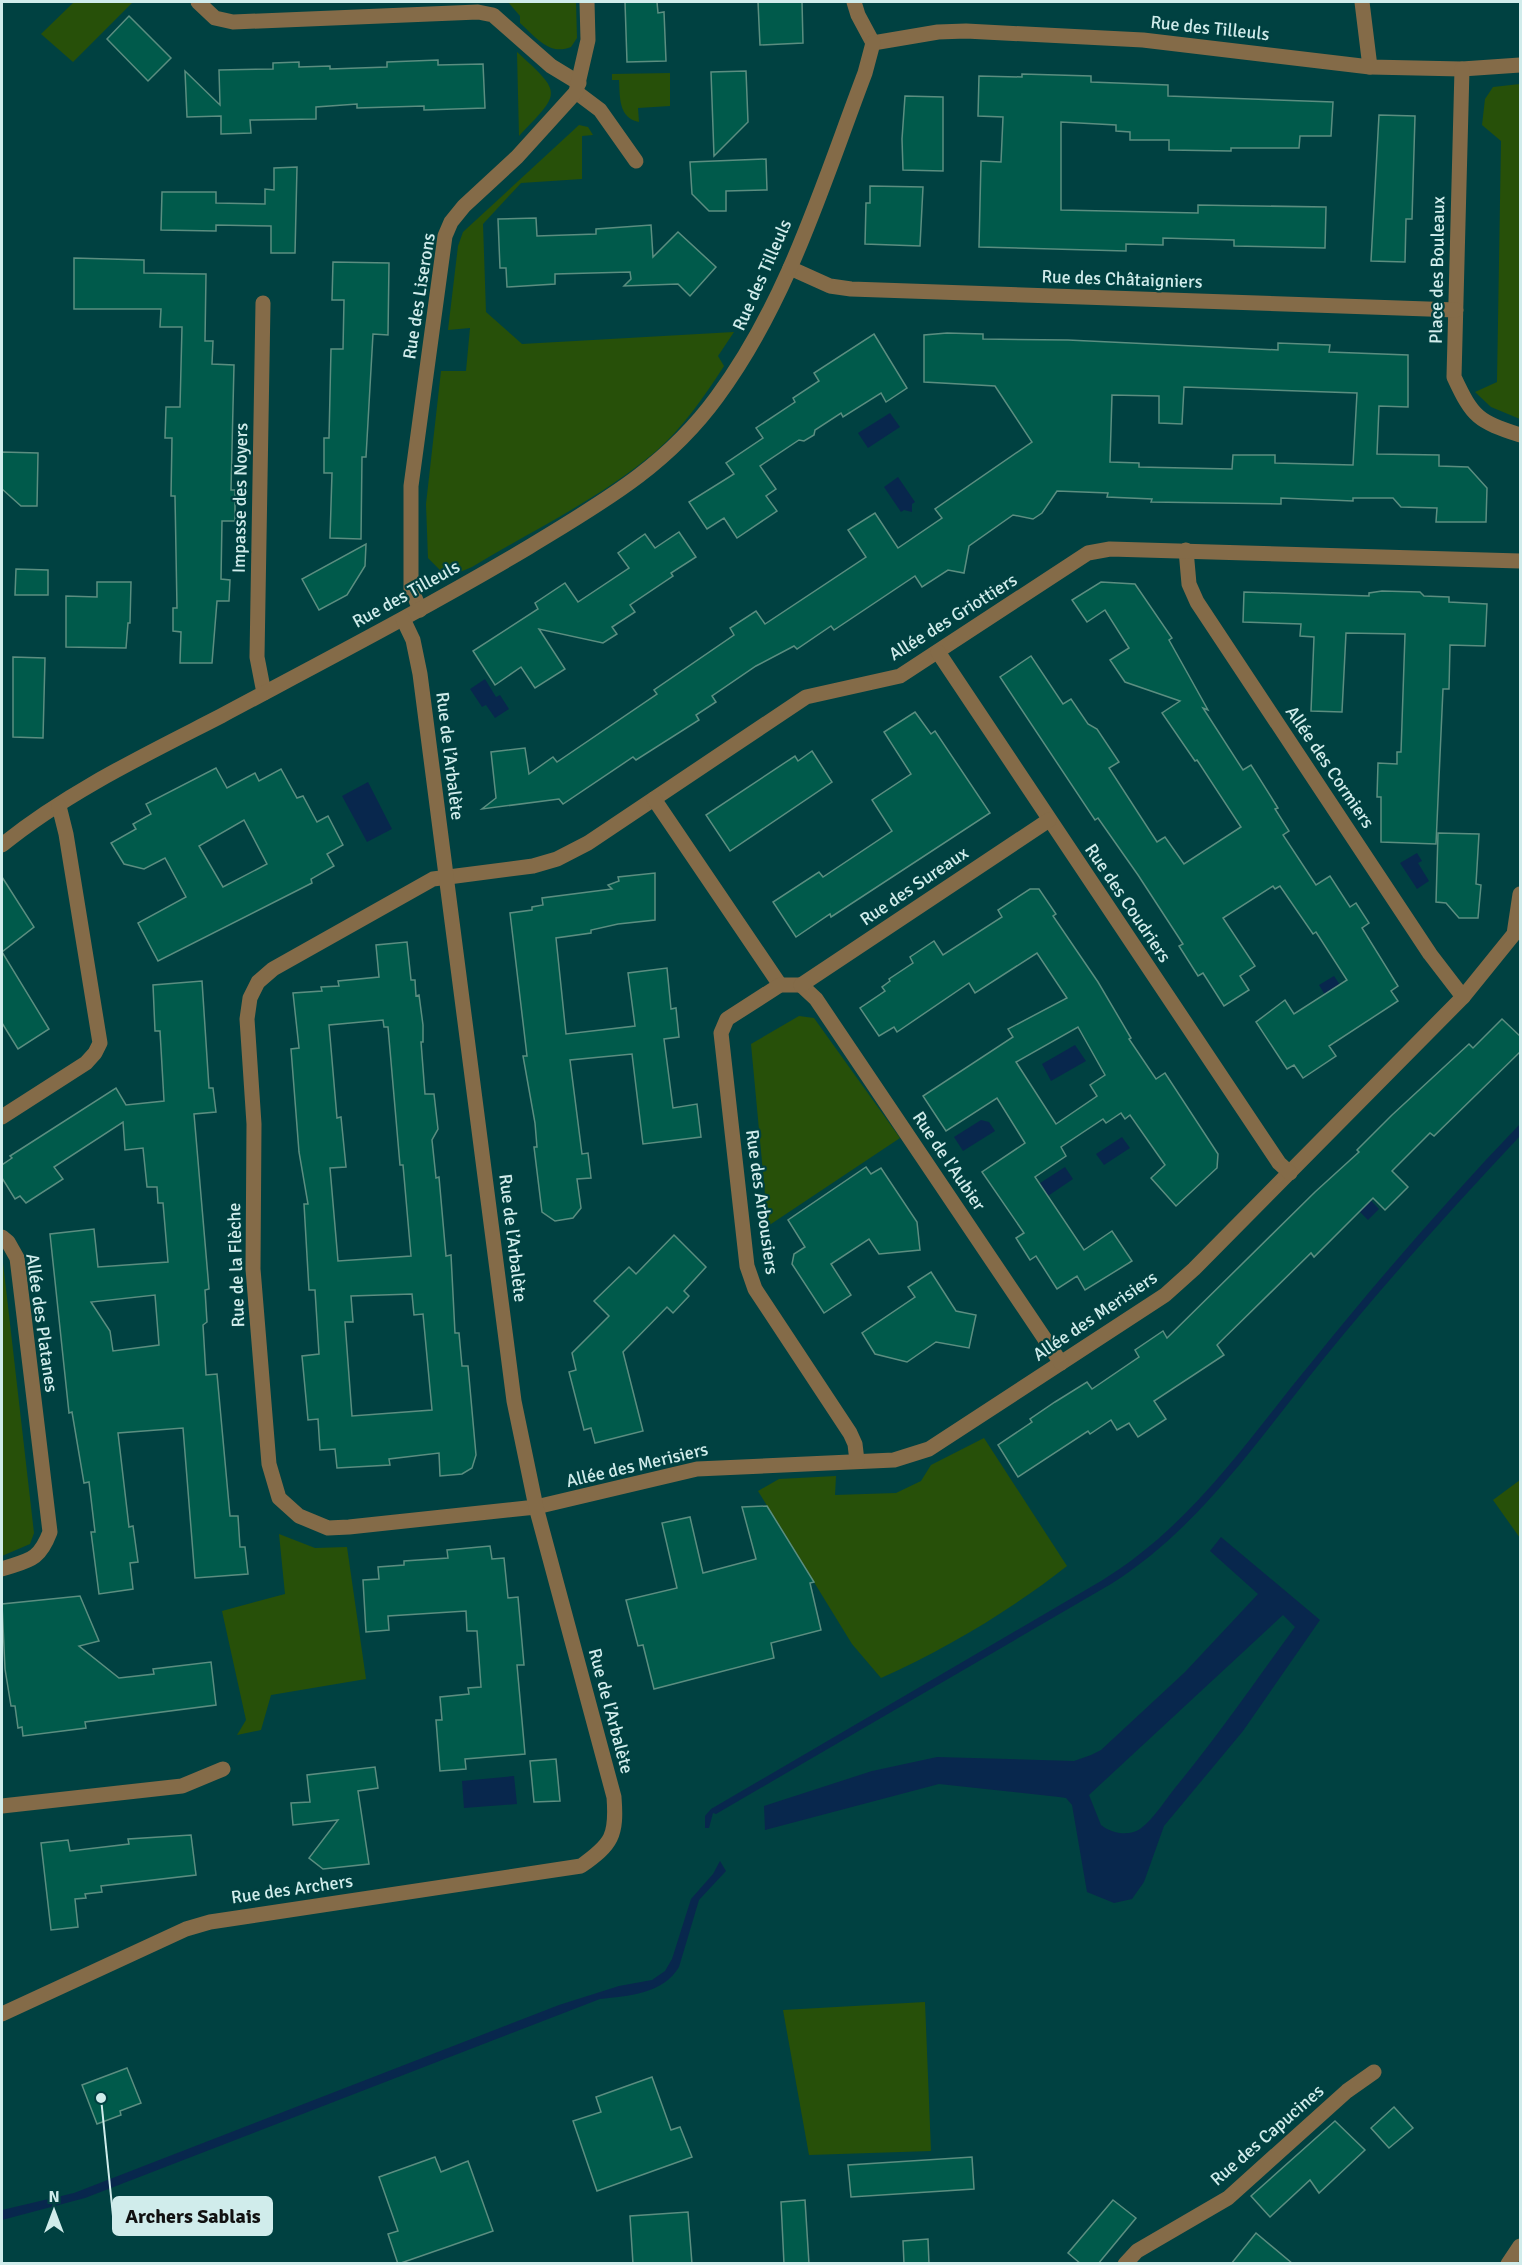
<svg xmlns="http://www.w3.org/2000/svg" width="1522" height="2265" viewBox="0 0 1522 2265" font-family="Signika,sans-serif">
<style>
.green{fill:#275009}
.water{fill:#08274d;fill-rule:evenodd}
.building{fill:#005a4b;stroke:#5b8e80;stroke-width:1.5;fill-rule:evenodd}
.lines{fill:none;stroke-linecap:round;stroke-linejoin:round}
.minor{stroke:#846b48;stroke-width:15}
.tertiary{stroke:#846b48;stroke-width:15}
.labels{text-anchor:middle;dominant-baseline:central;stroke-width:4.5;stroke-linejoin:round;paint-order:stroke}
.street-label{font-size:18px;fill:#d0eceb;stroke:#004141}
.leader{fill:none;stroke:#d0eceb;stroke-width:2}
.callout-dot{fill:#d0eceb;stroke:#004141;stroke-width:2}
.callout{fill:#d0eceb;stroke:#d0eceb;stroke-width:2}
.callout-label{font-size:20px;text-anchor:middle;font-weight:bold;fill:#111}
</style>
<rect width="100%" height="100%" fill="#004141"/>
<g class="green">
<polygon points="74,2 133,2 73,62 41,34"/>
<path d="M 508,2 L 576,2 L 577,38 L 571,47 C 549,56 536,37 520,23 L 520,16 Z"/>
<path d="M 517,52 C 563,94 561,92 519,136 Z"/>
<path d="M 670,73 L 670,106 L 638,108 L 639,122 C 618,118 620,96 619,80 L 612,80 L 612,74 Z"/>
<polygon points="1520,84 1520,419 1491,407 1475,392 1497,382 1501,141 1482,125 1485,99 1493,87"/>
<path d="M 579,125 L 588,127 L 593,135 L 582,136 L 582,179 L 521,183 L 483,224 L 486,312 L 522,344 L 734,332 L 718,356 L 724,366 C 704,397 682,429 655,452 C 601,498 533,530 472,567 L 460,572 L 440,570 L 428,558 L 426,504 L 441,371 L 466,371 L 470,328 L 448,330 L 458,246 L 463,232 Z"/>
<polygon points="799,1016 814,1018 900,1138 768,1226 751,1044"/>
<polygon points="2,1254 34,1533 30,1544 2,1556"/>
<path d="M 984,1438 L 1067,1566 C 1011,1610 946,1649 881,1678 L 852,1644 L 758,1491 L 779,1479 L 836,1476 L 835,1495 L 896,1493 L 921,1481 L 931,1465 Z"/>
<polygon points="1520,1480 1520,1538 1493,1500"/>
<polygon points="279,1534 315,1548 347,1547 366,1679 271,1695 261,1730 237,1735 246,1720 222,1611 285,1594"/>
<polygon points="925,2002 931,2151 809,2155 783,2010"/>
</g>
<g class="water">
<polygon points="890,413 900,427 868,448 858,433"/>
<polygon points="898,477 915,502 912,504 912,512 904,510 901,512 884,487"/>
<polygon points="485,679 496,697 500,695 509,709 495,718 486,705 482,707 470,689"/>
<polygon points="368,782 392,829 367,842 342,796"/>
<polygon points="1417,853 1422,861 1418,863 1429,881 1417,889 1400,863"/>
<polygon points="1334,976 1354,1006 1338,1016 1319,985"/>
<polygon points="1075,1045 1086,1061 1051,1081 1042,1064"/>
<polygon points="981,1120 989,1122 995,1131 963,1151 954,1137"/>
<path d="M 1520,1124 L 1520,1136 C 1453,1207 1387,1281 1325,1357 C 1259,1438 1200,1528 1111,1584 L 716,1814 L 713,1813 L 709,1828 L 705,1828 L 705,1816 L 711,1809 L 1101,1581 C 1191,1526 1245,1443 1311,1363 C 1377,1281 1447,1200 1520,1124 Z"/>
<polygon points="1122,1137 1130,1148 1104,1165 1096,1154"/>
<polygon points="1065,1167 1073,1179 1045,1198 1037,1185"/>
<polygon points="1358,1187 1379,1209 1368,1220 1346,1198"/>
<path d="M 1221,1537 L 1320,1620 L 1243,1731 L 1164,1826 L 1144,1882 L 1132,1899 L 1114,1903 L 1087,1892 L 1072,1805 L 1066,1798 L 1059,1797 L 939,1784 L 765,1830 L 764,1806 L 872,1771 L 937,1757 L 1074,1761 L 1091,1755 L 1101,1750 L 1185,1672 L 1258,1594 L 1210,1551 ZM 1283,1615 L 1295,1627 C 1257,1679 1220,1733 1179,1783 C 1167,1797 1155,1818 1140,1829 C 1128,1837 1111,1833 1101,1825 L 1089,1795 Z"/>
<polygon points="514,1776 517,1804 464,1808 462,1781"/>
<path d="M 720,1861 L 726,1871 L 699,1900 L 679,1967 C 663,1994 628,1996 600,1999 L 85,2198 L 2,2220 L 2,2210 L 74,2193 L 559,2005 L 619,1986 L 652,1980 L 665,1971 L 672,1959 L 691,1899 L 713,1874 Z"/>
</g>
<g class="building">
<polygon points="625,2 657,2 658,13 664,12 666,61 627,62"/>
<polygon points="758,2 802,2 803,43 760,45"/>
<polygon points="129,16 171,58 148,81 107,39"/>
<polygon points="438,60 438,65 483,64 485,108 424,110 424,106 357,108 357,104 316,107 316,119 250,120 251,133 221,134 221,116 187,117 185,71 220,105 219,70 273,69 273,63 299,62 299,67 330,66 330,69 387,67 387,62"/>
<polygon points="746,71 748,122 714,156 711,72"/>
<polygon points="1022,74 1091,76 1091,82 1168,85 1168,96 1333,102 1331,136 1300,136 1299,148 1231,148 1231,151 1169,150 1169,140 1130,140 1130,132 1116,131 1116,125 1061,122 1061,210 1198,213 1198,205 1326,207 1325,248 1234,246 1234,240 1163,238 1163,245 1126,244 1126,251 979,247 981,161 1001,162 1003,117 978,116 979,76 1022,77"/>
<polygon points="905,96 943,97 943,171 903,170 902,139"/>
<polygon points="1379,115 1415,116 1412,219 1406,219 1405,262 1371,261"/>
<polygon points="766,159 767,190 726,191 726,211 709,211 692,194 690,162"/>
<polygon points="297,167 295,253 271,253 271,226 216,225 216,231 161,230 162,192 216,192 216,203 265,204 265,189 274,190 274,168"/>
<polygon points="870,186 923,187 920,246 865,244 866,203 870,203"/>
<polygon points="536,218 537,236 596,234 596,229 651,225 653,257 678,232 716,267 690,296 678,284 624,286 631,279 630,272 555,274 555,284 507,287 506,268 500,268 498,219"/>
<polygon points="74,258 144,260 144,273 206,274 205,341 213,341 212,364 234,365 231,490 235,490 235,521 222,521 221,579 230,580 229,601 217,601 212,663 180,663 181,632 173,631 173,608 177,608 175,496 171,496 172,438 165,438 166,407 180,407 182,327 160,327 161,309 74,309"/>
<polygon points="333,262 389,263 388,335 373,334 366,457 362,457 361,539 330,538 332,473 324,473 324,438 329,438 331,349 343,349 344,300 332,300"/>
<path d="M 947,333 L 983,334 L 983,339 L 1068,340 L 1278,350 L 1278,343 L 1330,345 L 1329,352 L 1408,355 L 1408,407 L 1379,406 L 1377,454 L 1439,455 L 1439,466 L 1468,467 L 1487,488 L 1486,522 L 1436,522 L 1437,508 L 1401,507 L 1393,498 L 1353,498 L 1353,501 L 1281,498 L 1281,504 L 1151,502 L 1152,499 L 1107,497 L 1108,493 L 1057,491 L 1042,513 L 1033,519 L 1013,515 L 969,546 L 964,573 L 948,570 L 922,587 L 915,576 L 834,630 L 831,626 L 797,649 L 794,646 L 756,666 L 712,696 L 716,702 L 696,715 L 699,720 L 636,760 L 633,757 L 563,804 L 559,799 L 482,809 L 496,798 L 491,752 L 525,748 L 529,774 L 553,757 L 557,762 L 657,694 L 654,690 L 734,635 L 730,628 L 756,611 L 765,624 L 866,557 L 848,530 L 875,513 L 898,548 L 942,518 L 935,509 L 1032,442 L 995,386 L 924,382 L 924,335 ZM 1184,387 L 1357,393 L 1353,465 L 1275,463 L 1275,455 L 1233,455 L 1232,469 L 1139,467 L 1139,463 L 1110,462 L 1112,395 L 1159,396 L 1159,423 L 1182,424 Z"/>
<polygon points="874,334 907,388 886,402 881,393 843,417 841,413 815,430 814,435 804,441 799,440 760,466 776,489 766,496 777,511 737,538 724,518 707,529 689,502 734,474 726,463 763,438 756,428 795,402 793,398 819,381 814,373"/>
<polygon points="2,452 38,453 37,506 21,506 2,489"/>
<polygon points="679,532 696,557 671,573 673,576 630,605 635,612 612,627 617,634 603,643 539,629 565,669 535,688 521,667 495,685 473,651 538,609 535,603 565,583 578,602 629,568 618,553 645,534 655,548"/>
<polygon points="366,544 365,566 347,595 319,610 302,579"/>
<polygon points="16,569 48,570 48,595 15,595"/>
<polygon points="97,582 131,582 130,623 128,623 126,648 66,647 66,596 97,597"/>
<polygon points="1101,582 1135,584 1172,638 1169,640 1208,710 1203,708 1243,770 1251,765 1278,808 1275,809 1289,831 1283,835 1316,885 1330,876 1350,907 1356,903 1369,923 1362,928 1398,986 1391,991 1398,1001 1329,1046 1336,1056 1303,1078 1294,1065 1287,1069 1256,1022 1285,1000 1294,1014 1347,980 1316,932 1313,934 1280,886 1275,889 1273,886 1223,918 1255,966 1240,976 1249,990 1224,1006 1203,973 1198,976 1179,946 1183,944 1138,875 1098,818 1095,820 1000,677 1031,656 1063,704 1071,699 1088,724 1097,729 1119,762 1109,768 1157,842 1165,837 1184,864 1241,827 1197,760 1195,761 1162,713 1180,701 1125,682 1110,660 1129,648 1105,610 1087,622 1072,600"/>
<polygon points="1382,591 1420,592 1424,596 1449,597 1449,602 1487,604 1485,646 1450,645 1449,689 1443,689 1436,844 1381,842 1381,797 1377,797 1378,763 1397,764 1397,752 1401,752 1405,634 1346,633 1342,712 1311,711 1314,637 1300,636 1301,624 1243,622 1244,592 1369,596 1369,593"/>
<polygon points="13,657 45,658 43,738 13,737"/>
<polygon points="915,712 931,734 935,731 990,813 831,917 830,914 796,937 773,902 819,872 823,877 892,831 872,800 911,774 884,732"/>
<polygon points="812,751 832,782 730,851 706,815 795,756 798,761"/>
<path d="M 216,768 L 227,788 L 255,773 L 259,781 L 281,769 L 297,798 L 303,796 L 317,822 L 328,816 L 343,845 L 327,854 L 334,866 L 311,879 L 312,883 L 158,961 L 138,923 L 186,897 L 165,858 L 144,869 L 124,864 L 111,843 L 136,829 L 133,824 L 151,814 L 146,804 ZM 244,820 L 267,864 L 223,887 L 199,846 Z"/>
<polygon points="1438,833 1479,834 1476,884 1481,885 1478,918 1459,918 1446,903 1436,902"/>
<polygon points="655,873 655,920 618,924 591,930 591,933 556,938 566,1034 635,1026 628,973 667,968 671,1009 676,1008 679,1037 664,1039 673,1108 697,1104 701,1137 643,1144 632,1054 570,1060 582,1154 588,1153 591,1178 577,1179 581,1208 573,1218 555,1221 542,1212 534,1147 537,1147 535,1123 523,1056 527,1056 510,913 532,910 532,907 543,905 542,898 612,889 608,885 619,881 618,877"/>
<polygon points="2,877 34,927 2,952 49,1029 18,1049 2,1023"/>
<path d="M 1030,889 L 1039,889 L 1056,914 L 1053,916 L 1098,982 L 1131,1038 L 1129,1039 L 1156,1079 L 1165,1073 L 1218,1154 L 1217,1168 L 1176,1206 L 1151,1178 L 1165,1165 L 1130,1115 L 1125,1119 L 1121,1113 L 1106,1123 L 1103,1119 L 1061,1147 L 1066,1156 L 1035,1177 L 1084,1250 L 1112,1231 L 1132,1261 L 1085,1290 L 1077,1276 L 1057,1289 L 1036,1256 L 1030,1260 L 1016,1238 L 1024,1233 L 982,1172 L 1025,1143 L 997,1098 L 946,1131 L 923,1096 L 1013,1037 L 1008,1029 L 1067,998 L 1037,953 L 975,993 L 969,983 L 897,1032 L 894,1027 L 879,1036 L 860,1008 L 885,991 L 882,987 L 890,981 L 889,979 L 913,963 L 910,957 L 934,941 L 943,955 L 1002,917 L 998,910 ZM 1078,1027 L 1105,1075 L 1090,1085 L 1097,1096 L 1056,1124 L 1016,1062 Z"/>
<path d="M 407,942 L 411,980 L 415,980 L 416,996 L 419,995 L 423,1025 L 423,1042 L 421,1042 L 425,1094 L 434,1094 L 438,1129 L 432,1140 L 436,1178 L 439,1177 L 446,1256 L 451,1255 L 455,1333 L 459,1333 L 462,1366 L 468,1366 L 476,1455 L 472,1468 L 462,1474 L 440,1476 L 439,1453 L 389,1459 L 390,1465 L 337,1468 L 335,1449 L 320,1450 L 318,1419 L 308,1420 L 302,1356 L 319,1354 L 315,1290 L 309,1290 L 304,1204 L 308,1204 L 299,1152 L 291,1049 L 299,1048 L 293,993 L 322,991 L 321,987 L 339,986 L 338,981 L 379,977 L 376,945 ZM 383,1020 L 384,1027 L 388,1027 L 400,1165 L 403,1165 L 411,1256 L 338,1261 L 330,1168 L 346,1167 L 341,1117 L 337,1118 L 329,1025 ZM 412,1294 L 414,1315 L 423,1314 L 432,1410 L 352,1416 L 345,1322 L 353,1322 L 351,1296 Z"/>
<path d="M 202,981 L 209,1088 L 213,1088 L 216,1112 L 194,1114 L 209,1289 L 205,1290 L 207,1322 L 203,1325 L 206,1375 L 217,1374 L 230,1516 L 238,1516 L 240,1547 L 245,1547 L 248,1574 L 195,1578 L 183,1428 L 118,1433 L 129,1527 L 133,1526 L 138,1562 L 130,1563 L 133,1589 L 99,1594 L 91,1532 L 95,1532 L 89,1482 L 84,1483 L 72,1412 L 69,1413 L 50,1234 L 94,1229 L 98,1267 L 168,1262 L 163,1203 L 158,1203 L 157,1187 L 147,1187 L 143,1148 L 125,1150 L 123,1122 L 54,1167 L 63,1179 L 26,1203 L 20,1196 L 15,1199 L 2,1178 L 2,1165 L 12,1158 L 10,1156 L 116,1088 L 126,1105 L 164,1101 L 160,1031 L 155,1031 L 153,985 ZM 155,1295 L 159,1345 L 113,1351 L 110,1331 L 91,1302 Z"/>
<polygon points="1502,1019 1521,1037 1521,1051 1434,1136 1430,1133 1392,1171 1408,1187 1385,1210 1373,1198 1314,1257 1311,1253 1217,1345 1224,1355 1154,1401 1166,1419 1138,1437 1129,1423 1117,1430 1111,1420 1090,1434 1088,1431 1018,1477 998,1445 1032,1422 1030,1419 1055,1402 1087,1382 1092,1389 1139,1357 1135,1350 1163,1331 1167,1338 1315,1192 1359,1152 1357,1150 1392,1115 1469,1044 1473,1048"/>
<polygon points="866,1167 871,1174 881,1168 917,1222 920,1250 879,1254 869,1239 831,1264 851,1295 824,1313 792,1264 794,1254 805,1247 788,1220"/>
<polygon points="674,1235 706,1267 684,1291 689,1296 673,1313 667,1307 623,1352 643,1431 595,1443 591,1428 584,1430 569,1372 576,1370 572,1353 609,1316 594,1301 629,1267 636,1274"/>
<polygon points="931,1272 956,1311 976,1315 969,1348 936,1342 907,1362 875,1354 862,1333 915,1297 908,1287"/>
<polygon points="767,1506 814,1582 810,1583 821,1630 771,1643 774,1658 654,1689 643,1645 638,1646 626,1600 677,1588 662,1523 690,1517 703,1573 756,1559 742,1507"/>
<polygon points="490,1546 492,1559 504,1558 508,1598 518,1597 524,1665 517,1665 525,1754 465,1759 466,1769 440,1771 436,1720 442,1720 440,1697 469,1694 468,1688 481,1687 477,1631 467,1631 466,1611 388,1616 389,1630 366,1632 363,1580 379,1579 378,1567 404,1565 404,1561 448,1558 447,1550"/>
<polygon points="80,1596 99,1641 79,1646 119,1678 154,1674 153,1669 211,1662 216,1705 85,1722 86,1728 23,1736 22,1727 18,1728 15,1706 11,1706 5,1669 2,1604"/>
<polygon points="556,1759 560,1801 534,1802 530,1761"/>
<polygon points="375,1767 378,1788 358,1791 369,1864 323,1869 309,1858 338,1820 293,1825 291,1803 310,1802 307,1775"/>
<polygon points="191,1835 196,1875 101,1886 102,1892 85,1894 86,1898 75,1899 78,1927 51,1930 41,1843 68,1840 70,1851 129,1844 128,1839"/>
<polygon points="127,2068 141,2103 120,2111 121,2115 97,2124 82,2085"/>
<polygon points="652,2077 671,2130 680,2127 692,2157 597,2191 573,2121 601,2112 596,2097"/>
<polygon points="1394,2107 1413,2128 1389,2148 1371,2128"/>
<polygon points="1335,2121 1365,2150 1319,2193 1310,2180 1270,2217 1251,2196"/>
<polygon points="435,2157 441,2172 468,2161 493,2231 398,2264 388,2234 398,2231 379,2177"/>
<polygon points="972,2157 974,2189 851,2197 848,2165"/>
<polygon points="805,2200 809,2264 784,2264 781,2202"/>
<polygon points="1113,2200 1136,2218 1098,2264 1081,2264 1068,2253"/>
<polygon points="688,2212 692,2264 633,2264 630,2216"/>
<polygon points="1256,2233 1293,2264 1231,2264"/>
<polygon points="928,2239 929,2264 904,2264 903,2241"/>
</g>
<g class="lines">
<g class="minor">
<polyline points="198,2 215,18 233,22 478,12 493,15 551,66 579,83"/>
<polyline points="854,2 858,15 873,43"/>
<polyline points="1362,2 1370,67"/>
<polyline points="873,43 938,32 966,31 1143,40 1370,67 1462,69 1520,65"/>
<path d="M 1462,69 L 1454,377 C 1473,418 1478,421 1520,435"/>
<polyline points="576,92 600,110 636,161"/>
<polyline points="790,268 830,286 851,289 1456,310"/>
<polyline points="263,303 257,657 264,693"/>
<polyline points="1186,550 1189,584 1197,602 1430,954 1463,997"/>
<polyline points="1520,561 1110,549 1088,553 900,676 806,697 588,843 557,859 533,866 433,879 273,969 258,982 250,998 247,1019 254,1124 253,1269 269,1464 279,1498 299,1516 328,1528 349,1527 536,1507 697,1469 894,1460 929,1449 1165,1295 1194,1269 1463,997 1514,934 1520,894"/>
<polyline points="420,610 411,588 411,486 445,236 451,222 464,206 517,157 576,92 588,40 587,2"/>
<polyline points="938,652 1279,1163 1290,1173"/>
<polyline points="654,799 780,985"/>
<path d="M 2,845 C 67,792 147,754 221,716 C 324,661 428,607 529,547 C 601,503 666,467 717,397 C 788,301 823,183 865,73 L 873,43"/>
<polyline points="801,985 780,985 727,1019 721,1033 747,1266 755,1289 850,1433 855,1444 857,1461"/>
<polyline points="801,985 816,999 1061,1363"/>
<polyline points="801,985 1049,820"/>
<polyline points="2,1117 86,1063 95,1053 100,1043 66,834 59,806"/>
<path d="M 2,1237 L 8,1242 L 17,1258 L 50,1532 C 39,1561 29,1560 2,1569"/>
<polyline points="2,1806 182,1786 223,1769"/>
<path d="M 2,2014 L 186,1929 L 210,1922 L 581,1866 C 612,1844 617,1836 614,1797 L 536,1507 L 514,1401 L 420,674 L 413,640 L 403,619"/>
<polyline points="1125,2264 1137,2251 1228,2198 1347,2091 1374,2072"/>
</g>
<polyline class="tertiary" points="1508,2264 1520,2246"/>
</g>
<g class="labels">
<g class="street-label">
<text transform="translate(1210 28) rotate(6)">Rue des Tilleuls</text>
<text transform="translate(1437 270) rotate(-89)">Place des Bouleaux</text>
<text transform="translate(762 275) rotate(-66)">Rue des Tilleuls</text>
<text transform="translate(1122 279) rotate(2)">Rue des Châtaigniers</text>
<text transform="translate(419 296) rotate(-81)">Rue des Liserons</text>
<text transform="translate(240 498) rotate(-89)">Impasse des Noyers</text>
<text transform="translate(406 594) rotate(-29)">Rue des Tilleuls</text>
<text transform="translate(953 617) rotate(-32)">Allée des Griottiers</text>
<text transform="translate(450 756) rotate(83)">Rue de l’Arbalète</text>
<text transform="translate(1330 767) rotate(56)">Allée des Cormiers</text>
<text transform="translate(914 886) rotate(-34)">Rue des Sureaux</text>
<text transform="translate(1128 903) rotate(56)">Rue des Coudriers</text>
<text transform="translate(949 1161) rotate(56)">Rue de l'Aubier</text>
<text transform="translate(762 1202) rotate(82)">Rue des Arbousiers</text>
<text transform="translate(513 1238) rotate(83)">Rue de l’Arbalète</text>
<text transform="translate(236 1265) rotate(-92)">Rue de la Flèche</text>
<text transform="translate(1095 1316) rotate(-34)">Allée des Merisiers</text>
<text transform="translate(42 1323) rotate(82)">Allée des Platanes</text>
<text transform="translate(637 1465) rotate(-13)">Allée des Merisiers</text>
<text transform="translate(611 1711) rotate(75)">Rue de l’Arbalète</text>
<text transform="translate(292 1889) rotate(-8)">Rue des Archers</text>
<text transform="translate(1267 2135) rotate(-41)">Rue des Capucines</text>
</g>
</g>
<path class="leader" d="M101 2098L113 2216"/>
<circle class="callout-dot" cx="101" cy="2098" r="6"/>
<rect class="callout" x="113" y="2197" width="159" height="38" rx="6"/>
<g class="callout-label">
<text x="193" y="2223">Archers Sablais</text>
</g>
<rect width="1522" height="2265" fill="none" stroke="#d0eceb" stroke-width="6"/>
<g transform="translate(54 2211)" stroke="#004141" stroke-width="4.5" paint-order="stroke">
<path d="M0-4.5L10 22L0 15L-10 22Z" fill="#d0eceb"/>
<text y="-9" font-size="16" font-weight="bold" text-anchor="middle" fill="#d0eceb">N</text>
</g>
</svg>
